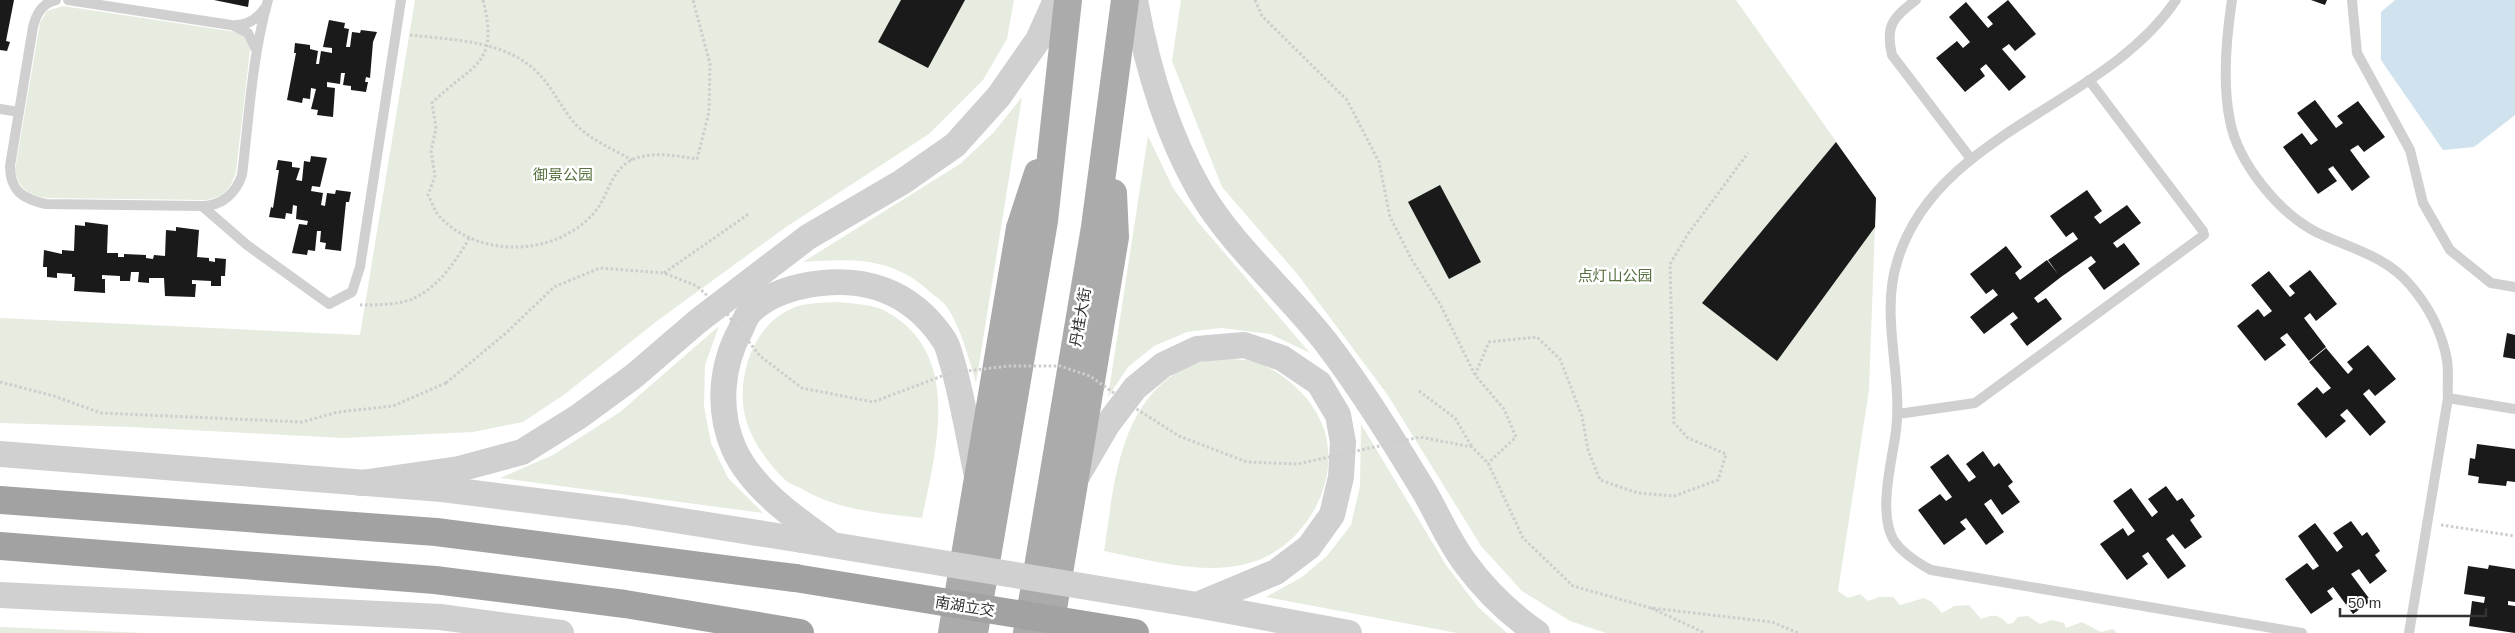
<svg xmlns="http://www.w3.org/2000/svg" width="2515" height="633" viewBox="0 0 2515 633" font-family="Arial,'Noto Sans SC',sans-serif">
<style>
.green{fill:#e6ecdf}
.water{fill:#cfe2ee}
.building{fill:#1a1a1a}
.lines{fill:none;stroke-linecap:round;stroke-linejoin:round}
.path{stroke:#cdcdcd;stroke-width:3;stroke-dasharray:2.5 2.5;stroke-linecap:butt}
.service{stroke:#d0d0d0;stroke-width:10}
.tertiary{stroke:#d0d0d0;stroke-width:26}
.primary{stroke:#ababab;stroke-width:28}
.trunk{stroke:#a2a2a2;stroke-width:28}
.path-bridge{stroke:#cdcdcd;stroke-width:3;stroke-dasharray:2.5 2.5;stroke-linecap:butt}
.tertiary-bridge{stroke:#d0d0d0;stroke-width:26}
.trunk-bridge{stroke:#a2a2a2;stroke-width:28}
.labels{text-anchor:middle;dominant-baseline:central;stroke-width:5;stroke-linejoin:round;paint-order:stroke}
.park-label{font-size:15px;fill:#56703f;stroke:#fff}
.street-label{font-size:15px;fill:#333;stroke:#fff}
</style>
<rect width="100%" height="100%" fill="#fff"/>
<g class="green">
<polygon points="415,0 1014,0 1007,39 983,80 929,134 786,227 657,321 565,394 523,422 473,432 343,438 132,427 0,423 0,318 360,335"/>
<path d="M 1181,0 L 1736,0 L 1876,198 L 1869,390 L 1838,591 L 1848,598 L 1860,594 L 1868,601 L 1879,597 L 1893,597 L 1900,605 L 1924,598 L 1932,602 L 1942,613 L 1954,606 L 1969,605 L 1981,619 C 1994,614 1998,614 2008,624 L 2013,623 L 2018,617 L 2028,616 L 2040,624 L 2052,620 L 2064,623 L 2066,628 L 2082,622 L 2101,632 L 2113,629 L 2117,633 L 1606,633 L 1570,621 L 1522,591 L 1481,546 L 1387,394 L 1298,275 L 1222,187 L 1172,61 Z"/>
<path d="M 63,6 L 236,32 L 245,37 L 250,50 L 236,171 C 232,187 224,197 207,200 L 48,198 C 29,196 18,188 15,170 L 40,23 L 47,11 Z"/>
<path d="M 1022,97 L 976,383 C 969,359 962,332 949,310 C 945,303 936,297 930,292 C 891,256 852,259 803,262 L 960,164 L 994,132 Z"/>
<polygon points="1148,136 1173,188 1198,222 1310,353 1270,334 1221,328 1187,332 1154,346 1128,367 1108,397"/>
<path d="M 838,302 C 854,304 873,304 887,312 C 963,354 936,450 922,518 C 880,513 840,511 802,489 C 796,486 788,483 783,478 C 768,463 752,441 746,420 C 735,379 752,325 793,308 C 807,302 824,303 838,302 Z"/>
<polygon points="719,326 705,365 704,406 711,443 728,478 763,513 500,478 553,455 620,412"/>
<path d="M 1225,358 C 1236,360 1252,359 1262,364 C 1288,377 1311,397 1322,424 C 1345,480 1303,551 1246,564 C 1200,575 1150,560 1104,551 C 1115,483 1118,398 1191,365 C 1201,361 1214,360 1225,358 Z"/>
<polygon points="1361,424 1446,565 1478,607 1507,633 1457,633 1266,597 1302,577 1327,556 1351,525 1360,486"/>
<polygon points="0,627 145,633 0,633"/>
</g>
<polygon class="water" points="2395,0 2515,0 2515,115 2474,147 2443,150 2381,60 2381,12"/>
<g class="building">
<polygon points="0,0 14,0 6,41 10,42 7,51 0,50"/>
<polygon points="214,0 249,0 248,7"/>
<polygon points="901,0 965,0 928,68 878,42"/>
<polygon points="2008,0 2036,34 2015,51 2009,44 2002,49 2026,77 2009,91 1986,64 1980,69 1985,76 1965,92 1936,58 1957,41 1963,48 1970,42 1949,17 1966,2 1988,28 1993,24 1987,17"/>
<polygon points="2311,0 2327,0 2325,5"/>
<polygon points="329,20 345,23 344,28 349,29 346,47 350,47 352,32 360,33 361,30 377,32 373,42 370,78 366,77 365,82 368,82 366,92 351,90 351,86 343,85 345,73 341,73 340,84 327,82 327,87 335,88 333,117 317,115 318,110 311,109 316,89 311,88 310,99 303,98 302,103 287,100 296,53 294,53 295,43 310,45 310,49 318,51 316,64 319,64 321,51 332,53 332,48 323,47"/>
<polygon points="2315,100 2336,128 2343,123 2337,116 2358,101 2385,137 2364,152 2358,145 2350,150 2370,177 2352,191 2333,166 2328,169 2337,181 2318,194 2283,147 2302,133 2311,145 2318,140 2297,113"/>
<polygon points="1836,142 1876,198 1875,227 1777,361 1702,303"/>
<polygon points="311,156 327,158 320,187 312,186 311,191 323,193 321,205 325,206 327,193 335,194 336,190 351,192 349,202 346,202 341,251 325,249 326,243 320,242 321,231 317,231 315,251 308,250 307,255 292,253 299,224 307,225 308,221 296,219 297,206 293,205 292,214 286,213 285,219 269,217 271,207 273,208 279,170 276,170 278,160 292,162 292,167 300,168 296,180 302,181 304,161 310,162"/>
<polygon points="1440,185 1481,262 1449,279 1408,202"/>
<polygon points="2087,190 2102,211 2094,217 2100,224 2127,205 2141,223 2113,243 2117,248 2124,243 2140,264 2104,290 2088,268 2096,262 2091,256 2061,277 2034,298 2038,303 2046,298 2062,319 2027,346 2010,324 2018,318 2013,312 1984,334 1970,317 1998,295 1993,289 1986,294 1970,274 2006,246 2022,267 2015,273 2020,280 2047,260 2058,274 2048,260 2078,239 2073,232 2066,237 2050,216"/>
<polygon points="85,222 108,225 107,253 118,253 118,257 124,257 124,254 146,255 146,258 153,259 154,255 165,256 166,230 176,231 176,227 199,230 197,257 209,258 209,261 215,262 215,258 226,259 225,276 221,276 221,286 211,286 211,281 192,280 192,284 196,284 195,297 165,296 164,278 149,278 149,283 138,282 139,272 131,272 130,281 120,281 120,276 102,275 102,279 105,279 105,293 74,291 75,277 72,277 72,274 57,273 57,278 47,277 47,267 43,267 44,250 62,254 62,250 74,251 75,225 85,226"/>
<polygon points="2310,270 2337,304 2316,321 2310,313 2304,318 2326,347 2309,361 2287,333 2280,338 2286,345 2265,361 2237,326 2258,309 2264,317 2272,311 2251,285 2269,271 2290,297 2295,293 2289,286"/>
<polygon points="2507,333 2515,335 2515,359 2503,357"/>
<polygon points="2368,345 2396,379 2375,396 2369,389 2363,394 2386,422 2370,436 2347,409 2340,415 2346,421 2326,438 2297,404 2317,387 2323,394 2331,388 2309,362 2326,348 2348,374 2353,369 2347,362"/>
<polygon points="2477,444 2515,449 2515,482 2507,481 2506,486 2478,483 2479,477 2468,475 2470,458 2475,459"/>
<polygon points="1983,451 1994,467 1999,463 2013,482 2008,486 2020,502 2002,515 1991,499 1984,504 2004,532 1986,545 1966,518 1960,522 1966,529 1944,545 1918,510 1940,494 1946,501 1952,497 1930,467 1948,454 1969,482 1976,477 1966,464"/>
<polygon points="2166,486 2177,501 2182,498 2195,516 2190,520 2202,537 2185,549 2173,534 2166,539 2186,566 2168,579 2148,552 2142,556 2148,564 2127,580 2100,544 2123,528 2128,536 2135,531 2113,501 2131,488 2152,517 2158,512 2148,499"/>
<polygon points="2351,521 2362,536 2367,532 2380,551 2375,555 2387,571 2370,584 2359,569 2351,574 2371,601 2353,614 2333,587 2327,591 2333,599 2311,614 2285,579 2307,563 2313,570 2319,566 2298,536 2315,523 2337,552 2343,547 2333,533"/>
<polygon points="2489,565 2515,569 2515,602 2508,601 2508,605 2515,606 2515,633 2469,626 2472,601 2484,603 2485,597 2464,594 2468,566 2488,569"/>
</g>
<g class="lines">
<g class="path">
<path d="M 483,0 C 500,67 472,63 432,103 L 436,128 L 431,151 L 435,176 L 428,195 C 432,202 435,213 441,218 C 481,259 556,256 594,213 C 609,196 610,169 634,159 C 654,151 676,156 697,159 L 709,112 L 710,64 L 693,0"/>
<polyline points="1255,0 1262,16 1347,100 1379,162 1390,217 1412,260 1440,304 1475,375 1504,409 1516,437 1488,463"/>
<path d="M 410,35 C 452,40 503,40 536,71 C 551,85 559,104 572,120 C 586,138 613,149 632,160"/>
<polyline points="664,273 750,213"/>
<path d="M 360,305 C 377,305 404,305 418,296 C 441,284 457,259 470,237"/>
<polyline points="1475,375 1489,342 1537,337 1560,359 1582,416 1588,450 1600,480 1638,493 1674,496 1718,480 1726,454 1688,438 1674,423 1670,264 1688,234 1748,153"/>
<polyline points="0,382 54,396 101,413 302,422 338,412 393,406 446,383"/>
<polyline points="1419,391 1455,418 1472,447"/>
<polyline points="2441,525 2515,536"/>
<polyline points="1651,608 1705,633"/>
</g>
<g class="service">
<path d="M 56,0 C 42,3 36,14 33,27 L 10,166 C 10,191 23,199 46,204 L 202,206 C 222,206 236,193 242,175 C 249,117 252,57 268,0"/>
<path d="M 68,0 L 231,25 C 244,26 256,21 264,9"/>
<path d="M 1916,0 C 1893,17 1885,26 1892,55 L 1971,159"/>
<path d="M 2176,0 C 2105,106 1935,132 1897,262 C 1880,317 1903,375 1896,431 C 1892,461 1878,511 1893,539 C 1901,552 1918,563 1931,570 L 2302,633"/>
<path d="M 2232,0 C 2226,39 2222,82 2230,121 C 2238,163 2279,213 2316,232 C 2349,248 2387,256 2411,286 C 2429,307 2442,333 2447,360 C 2449,373 2447,386 2448,398 L 2409,633"/>
<polyline points="2352,0 2357,53 2410,150 2423,203 2450,250 2491,283 2515,287"/>
<polyline points="234,26 248,33 255,48"/>
<polyline points="0,109 19,112"/>
<polyline points="202,206 247,245 329,304 352,292 360,267 401,0"/>
<polyline points="2448,398 2515,409"/>
<polyline points="1898,414 1975,403 2204,235 2203,231 2089,80"/>
</g>
<g class="tertiary">
<path d="M 1135,0 C 1147,67 1166,132 1200,191 C 1233,247 1285,290 1325,341 C 1361,388 1393,440 1424,491 C 1438,515 1449,542 1466,564 C 1485,590 1510,614 1537,633"/>
<polyline points="0,454 442,489 625,512 802,540"/>
<polyline points="1076,478 1107,425 1135,388 1163,365 1197,349 1244,345 1282,358 1319,383 1338,415 1343,442 1341,477 1332,515 1309,547 1276,572 1197,605"/>
<polyline points="361,483 459,469 522,452 578,417 634,376 698,321 808,237 902,182 955,145 999,96 1038,40 1056,0"/>
<path d="M 827,541 C 792,516 752,488 734,449 C 717,410 721,365 741,329 C 743,324 746,316 750,312 C 764,298 784,290 803,286 C 861,274 911,290 944,340 C 949,347 950,357 953,365 C 963,401 969,439 977,476"/>
<polyline points="0,595 440,617 561,633"/>
<polyline points="1197,605 1349,633"/>
</g>
<g class="primary">
<polyline points="952,633 1020,228 1038,173"/>
<polyline points="974,633 1044,221 1068,0"/>
<polyline points="1027,633 1095,227 1125,0"/>
<polyline points="1049,633 1115,237 1113,193"/>
</g>
<g class="trunk">
<polyline points="0,500 436,532 795,578"/>
<polyline points="0,546 435,580 625,604 800,633"/>
</g>
<polyline class="path-bridge" points="446,383 506,333 554,287 600,268 664,273 697,286 727,314 760,356 802,388 873,402 950,373 1009,366 1060,366 1090,376 1135,408 1179,436 1247,462 1297,464 1420,437 1472,447 1488,463 1523,538 1573,586 1651,608 1772,622 1798,633"/>
<polyline class="tertiary-bridge" points="802,540 1197,605"/>
<polyline class="trunk-bridge" points="795,578 1135,633"/>
</g>
<g class="labels">
<g class="park-label">
<text x="563" y="174">御景公园</text>
<text x="1615" y="275">点灯山公园</text>
</g>
<g class="street-label">
<text transform="translate(1080 317) rotate(-80)">丹桂大街</text>
<text transform="translate(965 606) rotate(9)">南湖立交</text>
</g>
</g>
<path d="M2340 608v8h146v-8" fill="none" stroke="#333333" stroke-width="2.5"/>
<text x="2348" y="608" font-size="15" fill="#333333" stroke="#ffffff" stroke-width="4" paint-order="stroke">50 m</text>
</svg>
